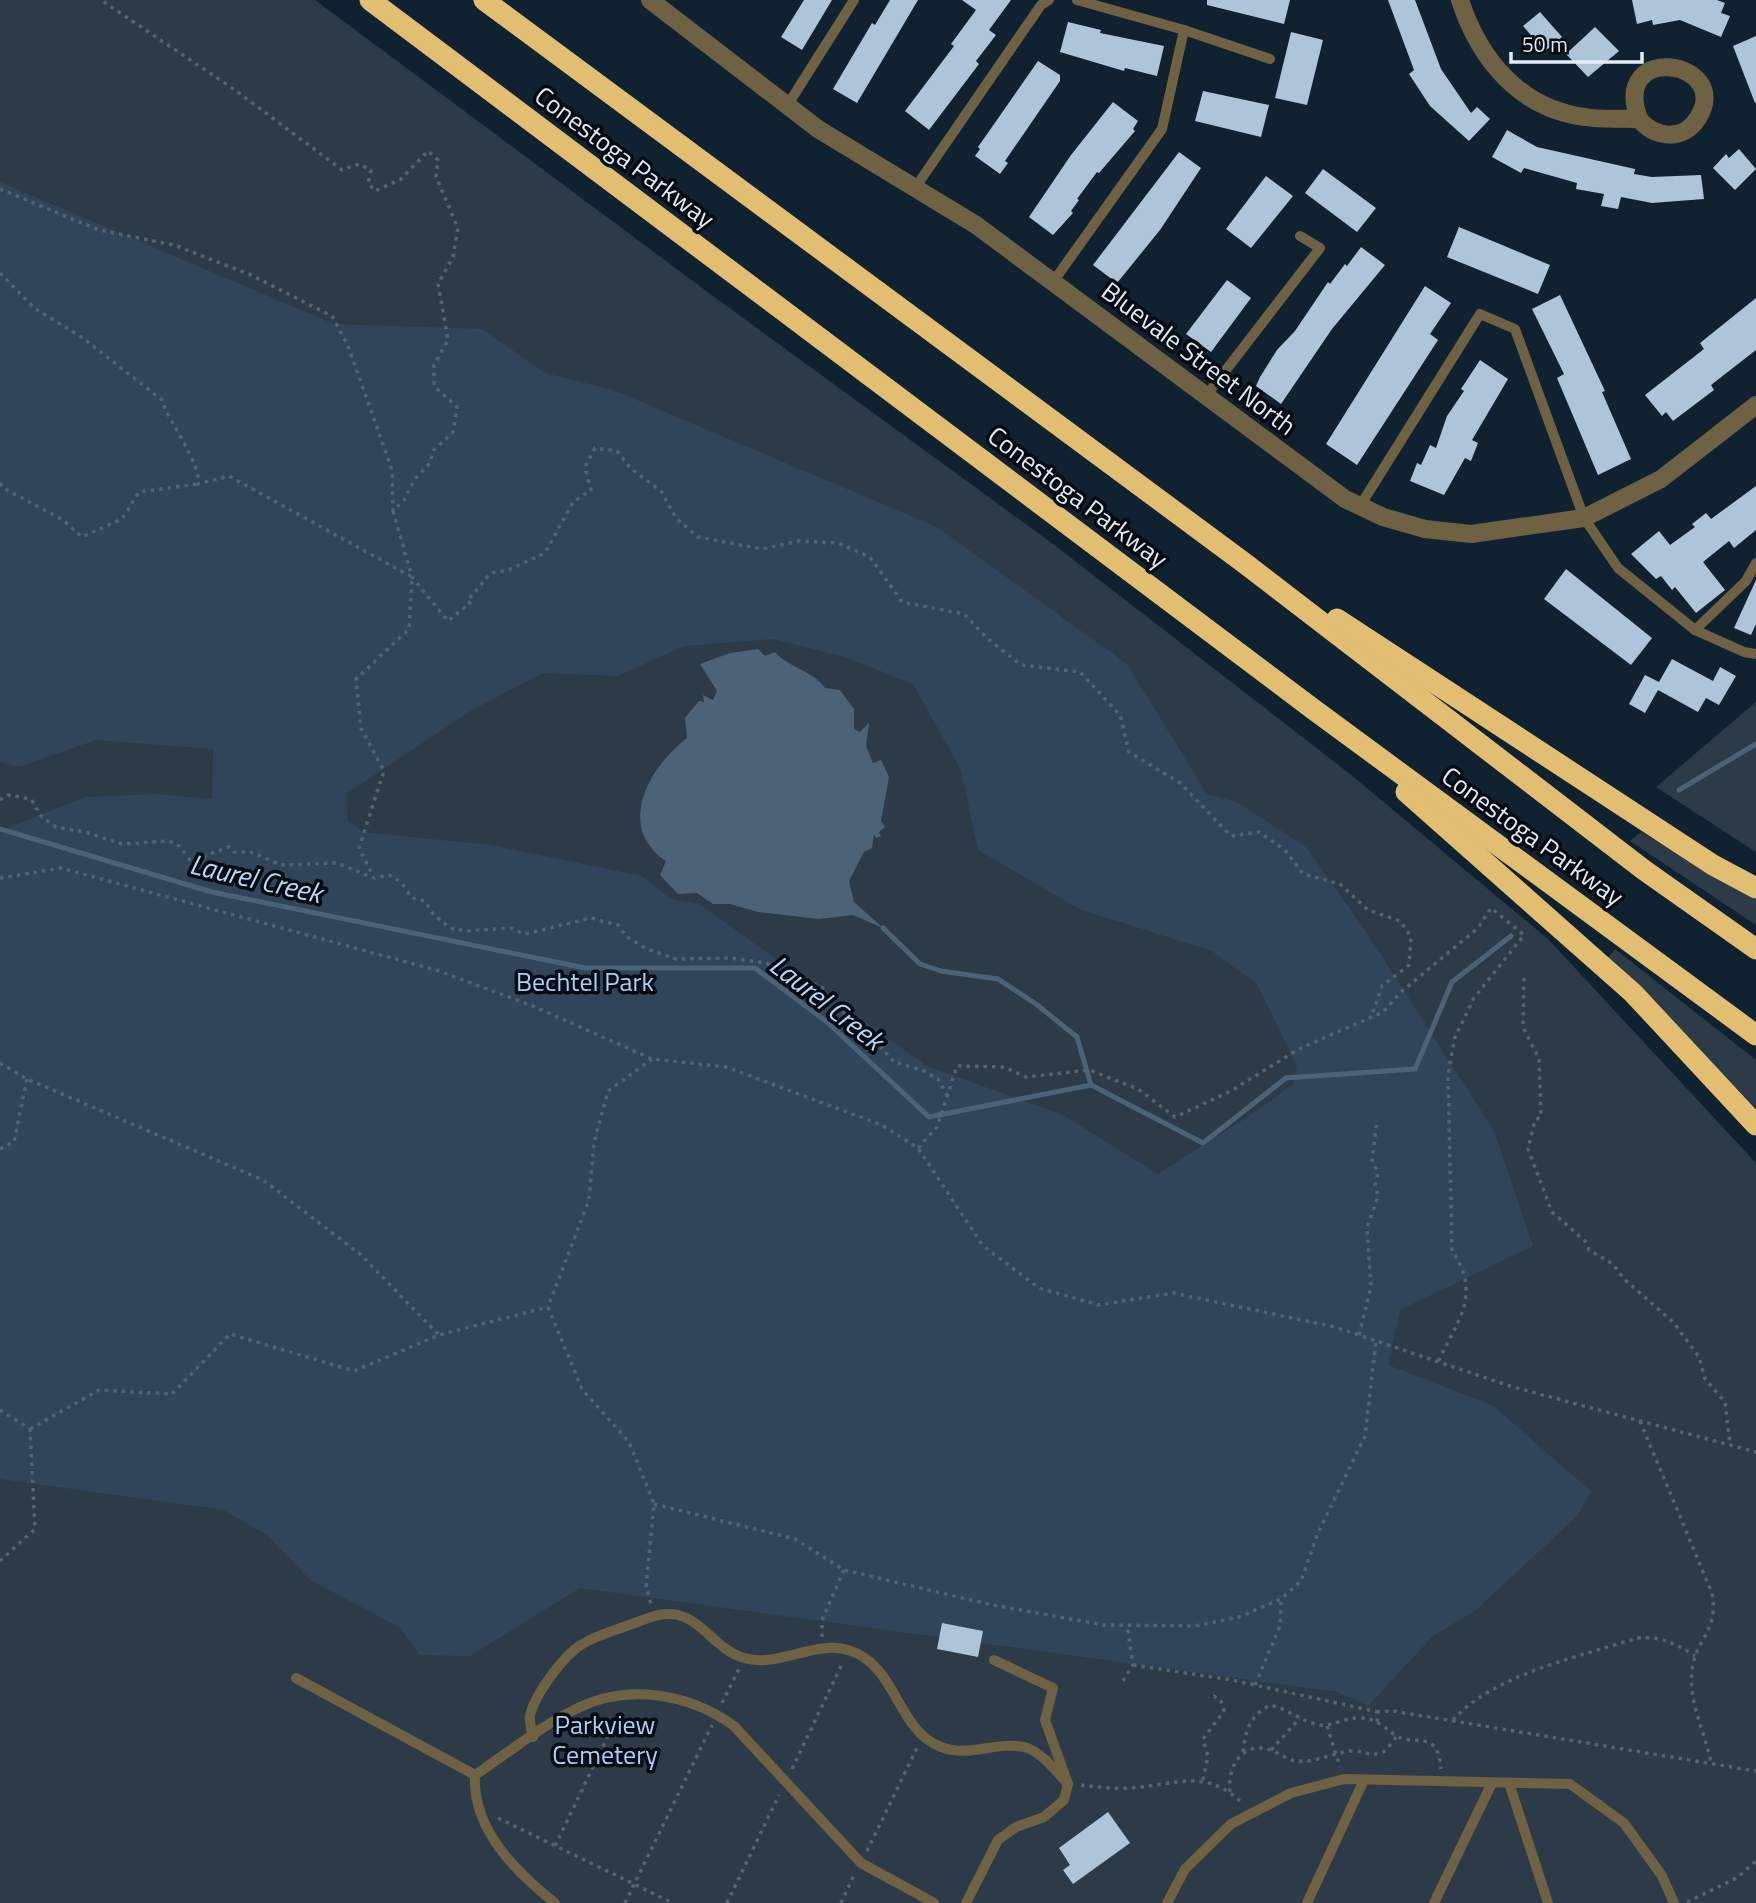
<svg xmlns="http://www.w3.org/2000/svg" width="1756" height="1903" viewBox="0 0 1756 1903" font-family="'Titillium Web',sans-serif">
<style>
.green{fill:#2d3b48}
.forest{fill:#304559;fill-rule:evenodd}
.water{fill:#4c6277}
.lines{fill:none;stroke-linecap:round;stroke-linejoin:round}
.stream{stroke:#4c6277;stroke-width:5}
.building{fill:#aec4d9}
.path{stroke:#546371;stroke-width:3.5;stroke-dasharray:3.5 5;stroke-linecap:butt}
.service{stroke:#6f6144;stroke-width:10}
.minor{stroke:#6f6144;stroke-width:18}
.motorway{stroke:#e1be71;stroke-width:21}
.labels{text-anchor:middle;dominant-baseline:central;stroke-width:7;stroke-linejoin:round;paint-order:stroke}
.street-label{font-size:26px;fill:#e1ecf7;stroke:#040a11}
.park-label{font-size:26px;fill:#a6d1fa;stroke:#040a11}
.water-label{font-size:28px;font-style:italic;fill:#b6d8f9;stroke:#040a11}
</style>
<rect width="100%" height="100%" fill="#102130"/>
<g class="green">
<polygon points="0,0 315,0 709,293 1053,544 1350,774 1548,939 1756,1163 1756,1903 0,1903"/>
<polygon points="1756,702 1756,852 1656,787"/>
<polygon points="1641,832 1756,899 1756,925 1630,841"/>
<polygon points="1615,949 1756,1060 1756,1108 1608,958"/>
</g>
<path class="forest" d="M 0,182 L 334,324 L 482,329 L 545,373 L 613,390 L 937,527 L 1127,664 L 1207,794 L 1237,802 L 1306,847 L 1367,933 L 1494,1131 L 1533,1246 L 1400,1310 L 1388,1365 L 1492,1405 L 1591,1491 L 1578,1515 L 1476,1610 L 1433,1636 L 1368,1706 L 1338,1692 L 580,1588 L 470,1656 L 420,1655 L 399,1627 L 310,1580 L 267,1535 L 224,1510 L 0,1479 L 0,831 L 85,797 L 156,794 L 212,799 L 213,749 L 96,740 L 19,767 L 0,762 ZM 773,639 L 848,658 L 913,684 L 961,770 L 978,850 L 1079,909 L 1212,951 L 1257,984 L 1297,1066 L 1293,1084 L 1258,1110 L 1158,1174 L 1063,1115 L 927,1066 L 699,904 L 671,899 L 642,876 L 491,845 L 363,832 L 348,821 L 346,794 L 472,710 L 543,673 L 618,676 L 684,646 Z"/>
<path class="water" d="M 758,649 L 765,656 L 775,652 C 789,668 812,670 825,688 L 840,690 L 854,709 L 854,729 L 860,732 L 869,723 L 866,746 L 873,763 L 881,760 L 889,777 L 881,821 L 885,827 L 879,832 L 881,836 L 876,838 L 874,834 L 872,848 L 864,852 L 849,881 L 854,902 L 883,928 L 853,915 L 819,919 L 758,912 L 730,904 L 713,904 L 697,893 L 678,894 L 660,875 L 666,861 C 615,827 649,767 687,738 L 685,718 L 699,701 L 704,702 L 703,695 L 713,700 L 717,691 L 700,664 L 730,653 Z"/>
<g class="lines">
<g class="stream">
<polyline points="1679,790 1756,744"/>
<polyline points="0,829 212,892 585,968 755,968 827,1022 929,1117 1091,1085 1203,1143 1286,1078 1415,1069 1452,982 1511,936"/>
<polyline points="883,928 920,964 941,971 998,979 1036,1004 1077,1037 1091,1085"/>
</g>
</g>
<g class="building">
<polygon points="804,0 832,0 802,50 781,37"/>
<polygon points="890,0 918,0 857,103 833,89 872,23 875,25"/>
<polygon points="962,0 1011,0 989,30 996,35 976,61 979,64 929,130 905,111 954,46 951,44 976,10"/>
<polygon points="1207,0 1290,0 1284,24 1207,5"/>
<polygon points="1388,0 1415,0 1441,69 1471,113 1477,107 1490,119 1469,141 1430,106 1409,74 1414,70"/>
<polygon points="1632,0 1717,0 1725,3 1721,13 1730,16 1721,37 1680,20 1653,25 1652,20 1637,24"/>
<polygon points="1540,12 1562,37 1545,51 1523,26"/>
<polygon points="1068,22 1101,30 1100,33 1164,46 1157,76 1125,68 1124,71 1060,52"/>
<polygon points="1595,27 1619,51 1588,77 1566,54"/>
<polygon points="1291,32 1323,40 1307,105 1275,98"/>
<polygon points="1756,36 1756,102 1755,103 1733,46"/>
<polygon points="1038,61 1060,75 1060,81 1005,161 1008,163 1000,174 975,156 980,149 978,147"/>
<polygon points="1203,91 1269,105 1261,137 1195,121"/>
<polygon points="1113,102 1138,121 1133,129 1135,131 1099,173 1097,172 1077,199 1079,200 1071,211 1073,213 1053,235 1029,217 1071,155"/>
<polygon points="1507,130 1537,147 1635,169 1634,174 1652,177 1701,175 1704,199 1652,203 1621,197 1618,209 1601,206 1604,194 1576,189 1577,183 1524,168 1521,173 1492,157"/>
<polygon points="1739,149 1756,169 1735,190 1713,168 1726,154 1729,158"/>
<polygon points="1179,152 1201,168 1160,230 1117,283 1093,265"/>
<polygon points="1323,169 1376,208 1357,232 1305,193"/>
<polygon points="1266,176 1293,196 1251,248 1226,229"/>
<polygon points="1459,227 1550,265 1538,294 1447,257"/>
<polygon points="1361,247 1385,265 1332,329 1281,404 1256,386 1260,377 1277,350 1295,331 1328,282 1330,284 1345,264 1347,266"/>
<polygon points="1227,280 1251,298 1211,352 1186,334"/>
<polygon points="1425,286 1451,303 1430,334 1438,340 1357,465 1326,444"/>
<polygon points="1560,295 1605,391 1602,392 1631,459 1598,475 1557,378 1564,374 1532,309"/>
<polygon points="1756,298 1756,350 1711,385 1714,390 1673,421 1666,412 1662,416 1645,395 1704,349 1700,343"/>
<polygon points="1480,360 1508,379 1472,440 1478,443 1471,461 1465,458 1444,495 1410,481 1417,463 1421,465 1430,445 1436,448 1447,416 1464,391 1461,389"/>
<polygon points="1756,486 1756,530 1734,548 1729,541 1703,562 1725,590 1696,613 1675,587 1672,590 1661,576 1656,579 1631,554 1659,531 1670,545 1695,527 1692,524 1706,513 1711,519"/>
<polygon points="1566,569 1652,638 1631,665 1544,599"/>
<polygon points="1756,580 1756,624 1751,635 1734,628"/>
<polygon points="1672,659 1713,681 1720,667 1736,676 1719,705 1706,698 1698,712 1658,690 1645,713 1629,704 1645,675 1659,682"/>
<polygon points="942,1623 983,1631 978,1657 937,1649"/>
<polygon points="1108,1812 1130,1843 1073,1884 1063,1870 1070,1865 1059,1848"/>
</g>
<g class="lines">
<g class="path">
<polyline points="0,189 99,230 174,245 251,275 332,316 348,346 392,470 393,511 404,500 414,480 430,463 433,451 453,432 457,407 434,386 434,365 448,340 438,284 453,257 458,228 436,177 438,160 428,151 401,179 375,191 368,183 371,170 359,164 342,170 235,90 101,0"/>
<path d="M 0,273 L 34,308 L 83,338 L 162,400 C 168,421 202,465 198,484 L 229,476 L 412,577 L 409,629 L 356,679 L 361,728 L 384,771 L 359,848 L 373,876"/>
<polyline points="0,483 3,488 63,520 82,537 122,519 139,492 198,484"/>
<polyline points="393,511 412,577 448,621 470,603 467,601 491,573 508,570 545,553 573,502 591,490 585,467 595,448 617,451 630,468 661,491 676,518 698,537 762,549 799,541 838,543 870,557 902,602 964,614 987,638 1021,665 1080,672 1120,715 1129,752 1180,783 1231,836 1259,832 1285,850 1303,874 1340,884 1368,910 1400,921 1411,937 1409,965 1382,986 1372,1015"/>
<polyline points="0,800 8,795 31,799 41,816 56,827 85,832 122,844 169,841 179,846 191,861 229,847 234,852 251,852 281,865 337,863 374,878 389,875 401,882 412,898 425,901 433,914 450,928 466,931 510,928 525,934 591,918 618,925 627,937 647,949 676,959 731,958 766,963 823,988 830,1003 863,1027 894,1062 922,1070 938,1079 948,1097"/>
<polyline points="0,878 61,868 436,970 533,1006 652,1059 726,1067 882,1125 918,1148 983,1246 1039,1288 1099,1305 1173,1293 1335,1327 1513,1387 1756,1452"/>
<polyline points="1524,978 1523,1027 1539,1059 1541,1117 1535,1120 1528,1149 1552,1212 1585,1241 1589,1250 1613,1264 1624,1279 1674,1323 1699,1357 1705,1379 1725,1402 1730,1445"/>
<polyline points="0,1063 27,1079 263,1180 360,1254 439,1335"/>
<path d="M 918,1148 L 937,1127 L 957,1066 L 1004,1067 L 1026,1077 L 1089,1070 L 1138,1089 L 1175,1117 L 1229,1092 L 1299,1049 L 1383,1012 L 1401,992 L 1478,928 L 1491,908 L 1524,935 L 1474,998 L 1455,1037 L 1448,1075 L 1452,1251 C 1482,1295 1458,1319 1438,1362"/>
<polyline points="0,1149 14,1142 27,1079"/>
<polyline points="1359,1335 1371,1287 1367,1228 1378,1196 1375,1185 1378,1173 1372,1160 1377,1121"/>
<polyline points="0,1410 30,1429"/>
<path d="M 1640,1421 L 1712,1593 C 1719,1633 1695,1638 1692,1671 C 1688,1703 1706,1733 1711,1764"/>
<polyline points="30,1429 99,1390 172,1394 230,1334 354,1371 439,1335 548,1307"/>
<polyline points="654,1504 795,1539 844,1570 988,1604 1104,1625 1195,1626 1239,1617 1281,1599 1301,1581 1318,1533 1365,1436 1376,1341"/>
<polyline points="0,1561 35,1529 30,1429"/>
<polyline points="651,1603 646,1587 654,1504 629,1442 582,1389 548,1307 589,1200 594,1142 608,1091 652,1059"/>
<polyline points="822,1637 822,1620 844,1570"/>
<polyline points="1133,1665 1232,1680 1378,1712"/>
<polyline points="1123,1681 1133,1665 1127,1625"/>
<polyline points="1255,1685 1280,1626 1281,1599"/>
<polyline points="722,1703 739,1669"/>
<path d="M 1453,1720 C 1494,1674 1579,1657 1637,1638 C 1661,1636 1675,1643 1695,1656"/>
<polyline points="1377,1722 1378,1712 1393,1711 1756,1771"/>
<polyline points="1327,1726 1340,1767"/>
<polyline points="1271,1750 1300,1718"/>
<path d="M 1243,1752 C 1246,1729 1249,1717 1270,1705 C 1288,1709 1302,1722 1320,1725 C 1332,1727 1344,1718 1357,1718 C 1374,1717 1383,1726 1395,1735 C 1414,1748 1438,1727 1441,1769"/>
<polyline points="792,1769 843,1662"/>
<polyline points="1203,1780 1208,1756 1203,1739 1224,1711 1221,1701 1214,1696 1208,1697"/>
<path d="M 1081,1785 C 1097,1787 1114,1789 1130,1788 C 1177,1785 1205,1767 1243,1804"/>
<path d="M 1230,1792 C 1227,1766 1243,1739 1273,1751 C 1282,1754 1288,1761 1298,1761 C 1318,1763 1337,1750 1356,1751 C 1366,1752 1373,1757 1383,1752 C 1388,1749 1393,1741 1397,1736"/>
<polyline points="498,1818 673,1903"/>
<polyline points="555,1846 621,1709"/>
<polyline points="867,1851 917,1748"/>
<polyline points="1687,1902 1737,1878 1756,1861"/>
<polyline points="625,1903 712,1725"/>
<polyline points="727,1903 779,1795"/>
<polyline points="841,1903 855,1873"/>
</g>
<g class="service">
<polyline points="1077,0 1184,30 1270,59"/>
<polyline points="787,106 854,0"/>
<polyline points="915,188 1041,5 1049,0"/>
<polyline points="1053,282 1162,129 1184,30"/>
<polyline points="1206,396 1320,248 1300,236"/>
<polyline points="1360,506 1480,314 1515,329 1584,518 1618,568 1695,630 1744,652 1756,654"/>
<polyline points="1695,630 1746,581 1756,563"/>
<polyline points="296,1678 475,1775"/>
<path d="M 533,1737 C 532,1731 529,1722 530,1716 C 534,1696 559,1663 574,1650 C 590,1637 613,1631 632,1624 C 646,1619 662,1611 678,1615 C 703,1621 718,1651 744,1658 C 780,1668 813,1640 848,1650 C 897,1664 896,1730 941,1747 C 970,1758 995,1741 1024,1747 C 1041,1751 1057,1772 1068,1784"/>
<path d="M 475,1775 C 508,1753 542,1725 578,1708 C 629,1683 690,1694 734,1726 L 861,1863 L 934,1903"/>
<path d="M 475,1775 C 472,1829 515,1871 555,1903"/>
<polyline points="1509,1783 1548,1903"/>
<polyline points="966,1903 998,1840 1016,1827 1044,1817 1064,1800 1068,1784 1045,1720 1053,1688 994,1660"/>
<polyline points="1167,1903 1185,1869 1231,1824 1291,1793 1344,1779 1570,1784 1624,1823 1662,1876 1674,1903"/>
<polyline points="1307,1903 1364,1780"/>
<polyline points="1434,1903 1492,1783"/>
</g>
<g class="minor">
<polyline points="650,0 818,129 976,225 1345,499 1383,517 1425,529 1471,534 1584,518 1661,479 1756,405"/>
<path d="M 1460,0 C 1479,59 1520,109 1585,117 C 1602,120 1621,118 1639,119 C 1655,138 1683,142 1698,118 C 1734,61 1610,40 1639,119"/>
</g>
<g class="motorway">
<polyline points="370,0 1313,709 1756,1035"/>
<polyline points="484,0 1243,562 1644,870 1756,949"/>
<polyline points="1337,619 1713,865 1756,888"/>
<polyline points="1406,792 1633,993 1756,1125"/>
</g>
</g>
<g class="labels">
<g class="street-label">
<text transform="translate(625 157) rotate(37)">Conestoga Parkway</text>
<text transform="translate(1199 358) rotate(37)">Bluevale Street North</text>
<text transform="translate(1078 497) rotate(37)">Conestoga Parkway</text>
<text transform="translate(1533 836) rotate(36)">Conestoga Parkway</text>
</g>
<g class="park-label">
<text x="585" y="981">Bechtel Park</text>
<text x="605" y="1724">Parkview<tspan x="605" dy="30">Cemetery</tspan></text>
</g>
<g class="water-label">
<text transform="translate(256 878) rotate(13)">Laurel Creek</text>
<text transform="translate(827 1002) rotate(38)">Laurel Creek</text>
</g>
</g>
<path d="M1511 52v10h131v-10" fill="none" stroke="#e1ecf7" stroke-width="3.5"/>
<text x="1522" y="52" font-size="21" fill="#e1ecf7" stroke="#040a11" stroke-width="5" paint-order="stroke">50 m</text>
</svg>
